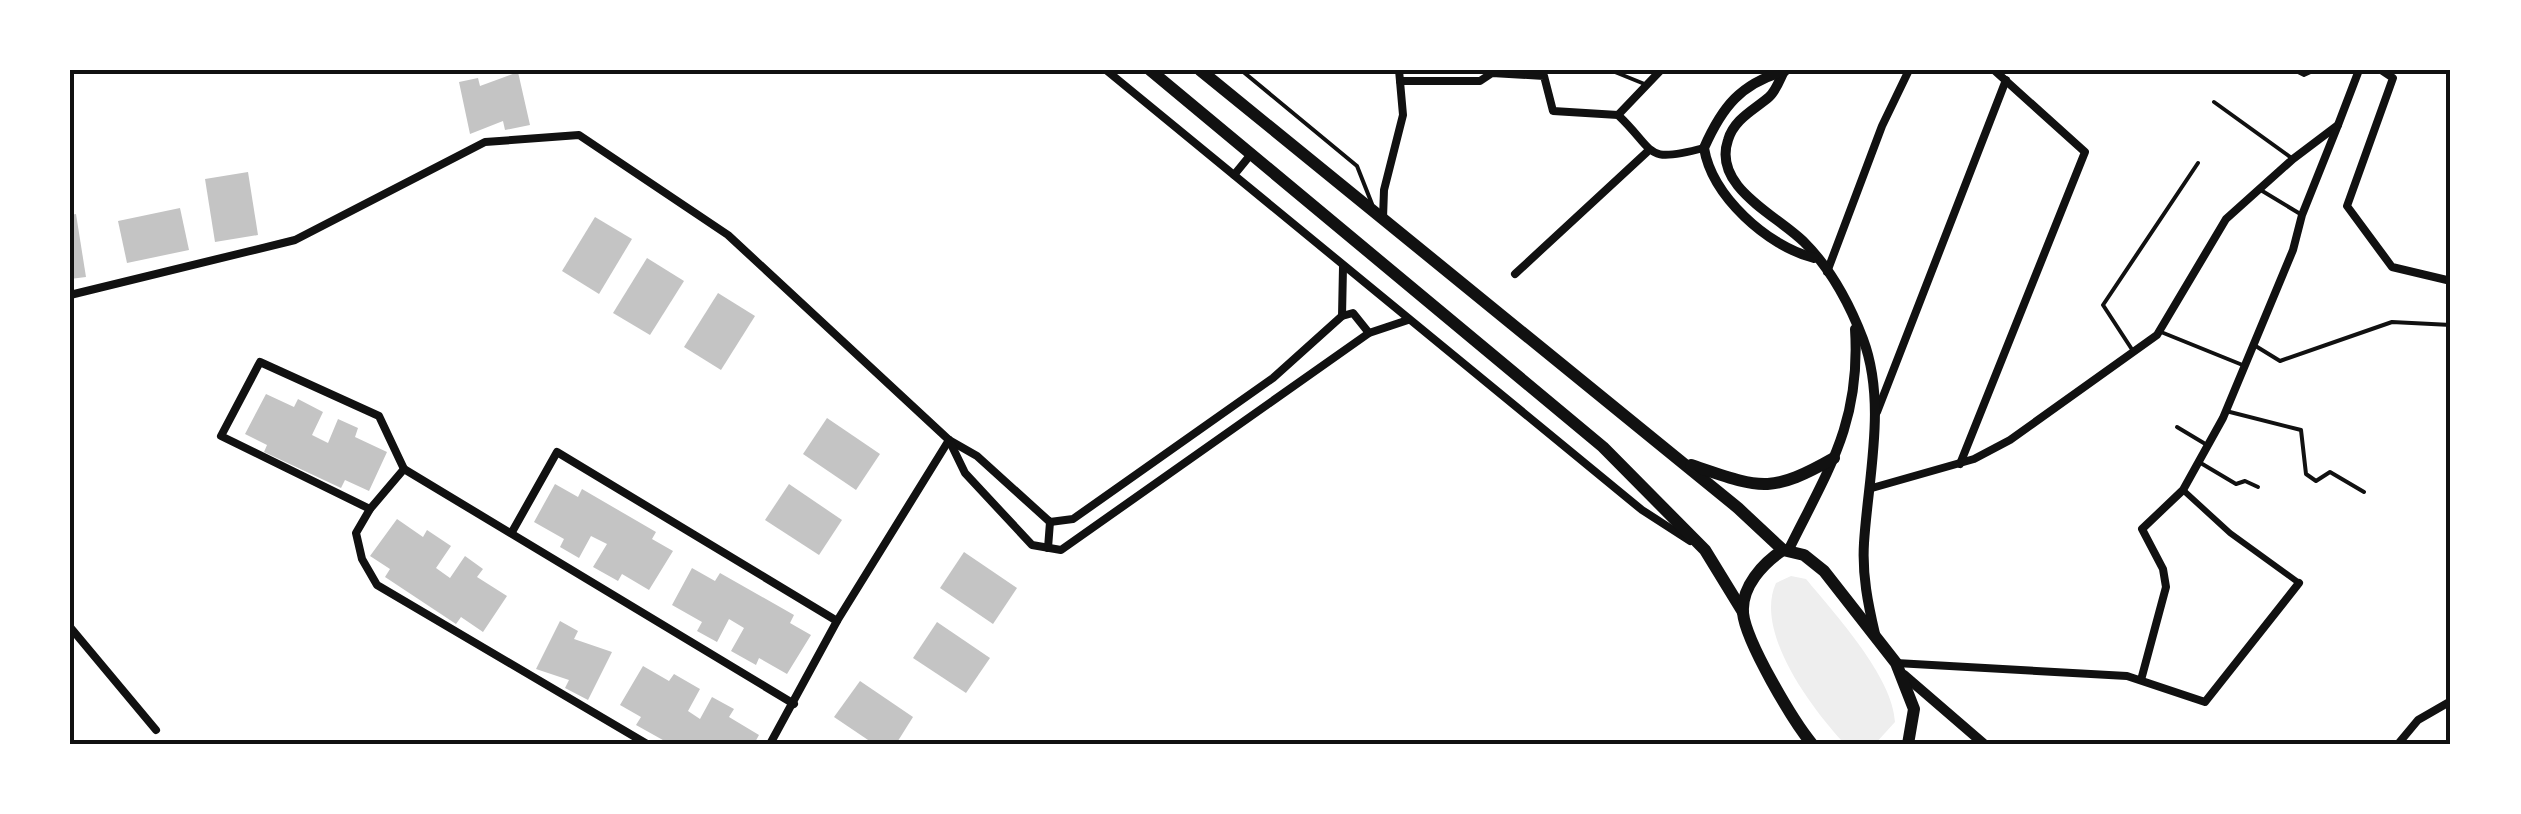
<svg xmlns="http://www.w3.org/2000/svg" width="2521" height="814" viewBox="0 0 2521 814" font-family="'Nunito Sans',sans-serif">
<style>
.green{fill:#eee}
.building{fill:#c4c4c4}
.lines{fill:none;stroke-linecap:round;stroke-linejoin:round}
.service{stroke:#111;stroke-width:4}
.pedestrian{stroke:#111;stroke-width:6}
.minor{stroke:#111;stroke-width:8}
.tertiary{stroke:#111;stroke-width:10}
.trunk{stroke:#111;stroke-width:12}
.neatline{fill:none;stroke:#111;stroke-width:4}
</style>
<rect width="100%" height="100%" fill="#fff"/>
<path class="green" d="M 1791,576 L 1806,579 C 1835,614 1893,677 1895,722 L 1875,744 L 1842,741 C 1810,706 1754,631 1776,583 Z"/>
<g class="building">
<polygon points="518,72 530,125 505,130 503,121 470,134 459,82 478,78 480,86"/>
<polygon points="248,172 258,235 215,242 205,179"/>
<polygon points="180,208 189,250 127,263 118,221"/>
<polygon points="76,214 86,277 70,279 70,215"/>
<polygon points="595,217 632,239 599,294 562,271"/>
<polygon points="647,258 684,281 650,335 613,313"/>
<polygon points="718,293 755,316 721,370 684,347"/>
<polygon points="266,394 294,407 298,399 323,412 312,435 328,443 338,419 358,428 355,437 387,452 369,491 345,480 341,488 264,452 267,445 245,434"/>
<polygon points="827,418 880,454 856,490 803,454"/>
<polygon points="555,484 578,497 582,489 656,532 652,539 673,551 649,590 622,574 618,581 593,567 607,544 591,536 579,558 560,547 564,539 534,522"/>
<polygon points="789,484 842,520 819,555 765,520"/>
<polygon points="397,519 423,537 427,530 451,546 436,568 450,578 465,556 483,569 477,577 507,596 483,632 461,617 456,624 385,577 390,569 370,556"/>
<polygon points="964,552 1017,588 993,624 940,588"/>
<polygon points="692,568 715,581 720,573 794,615 790,623 811,635 787,674 759,658 756,665 731,651 744,628 729,619 717,642 697,631 702,622 672,605"/>
<polygon points="560,621 578,631 574,639 612,652 588,700 565,688 569,680 536,669"/>
<polygon points="937,622 990,658 966,693 913,658"/>
<polygon points="643,666 669,681 674,674 700,689 688,711 700,719 712,697 734,709 729,717 759,735 754,744 670,744 636,725 641,717 620,705"/>
<polygon points="860,681 913,717 896,744 874,744 834,717"/>
</g>
<g class="lines">
<g class="service">
<polyline points="1241,70 1357,166 1372,204"/>
<polyline points="1610,70 1647,85"/>
<polyline points="2294,70 2304,75 2315,70"/>
<polyline points="2214,102 2293,159"/>
<polyline points="2259,189 2302,215"/>
<polyline points="2161,332 2245,366"/>
<polyline points="2254,345 2280,361 2392,322 2451,325"/>
<polyline points="2133,351 2103,305 2198,163"/>
<polyline points="2226,411 2301,430 2306,474 2316,481 2330,472 2364,492"/>
<polyline points="2177,427 2207,445"/>
<polyline points="2199,462 2236,484 2245,481 2258,487"/>
</g>
<polyline class="pedestrian" points="2183,490 2230,533 2299,583"/>
<g class="minor">
<polyline points="1106,70 1642,510 1690,541"/>
<polyline points="2381,70 2393,78 2347,206 2392,267 2451,281"/>
<path d="M 1400,81 L 1480,81 L 1492,73 L 1544,76 L 1553,111 L 1618,115 C 1657,152 1643,164 1704,148"/>
<polyline points="1618,115 1661,70"/>
<polyline points="1234,175 1252,153"/>
<polyline points="1383,218 1384,190 1403,115 1399,70"/>
<polyline points="1827,272 1882,126 1909,70"/>
<polyline points="1515,274 1647,152"/>
<polyline points="70,295 295,240 485,142 579,135 728,235 949,440 977,456 1050,522 1073,519 1273,378 1342,316 1343,267"/>
<polyline points="1342,316 1353,313 1369,333"/>
<polyline points="1877,412 2006,80"/>
<polyline points="949,440 965,473 1032,545 1061,550 1369,333 1408,320"/>
<polyline points="1960,464 2085,152 1994,70"/>
<polyline points="1872,488 1974,459 2010,440 2157,335 2226,219 2293,159 2338,125 2359,70"/>
<polyline points="370,509 221,436 260,362 379,416 404,469"/>
<polyline points="512,532 557,452 837,621"/>
<polyline points="1048,548 1050,522"/>
<polyline points="70,627 156,730"/>
<polyline points="1896,663 2127,676 2205,702 2299,583"/>
<polyline points="2141,680 2166,587 2163,569 2142,529 2183,490 2223,418 2293,250 2302,215 2338,125"/>
<polyline points="647,744 377,585 362,559 356,533 370,509 404,469 794,704"/>
<polyline points="770,744 837,621 949,440"/>
<polyline points="2398,744 2418,720 2451,701"/>
</g>
<g class="tertiary">
<path d="M 1784,71 C 1780,79 1776,91 1769,97 C 1754,110 1734,119 1728,140 C 1712,187 1777,215 1804,242 C 1830,268 1850,305 1863,339 C 1887,403 1868,478 1864,543 C 1862,575 1868,604 1875,634"/>
<path d="M 1785,71 C 1741,83 1722,107 1704,148 C 1712,196 1767,246 1814,258"/>
<path d="M 1788,551 C 1828,470 1861,423 1855,329"/>
<polyline points="1904,675 1984,744"/>
</g>
<g class="trunk">
<polyline points="1150,70 1603,447 1705,550 1743,612"/>
<polyline points="1200,70 1738,508 1783,550"/>
<path d="M 1691,465 C 1760,488 1769,495 1834,458"/>
<path d="M 1812,744 C 1793,721 1746,642 1743,613 C 1741,587 1763,563 1783,550 L 1804,555 L 1824,571 L 1896,663 L 1914,709 L 1908,744"/>
</g>
</g>
<rect width="2521" height="814" fill="none" stroke="#ffffff" stroke-width="145"/>
<rect x="72" y="72" width="2376" height="670" class="neatline"/>
</svg>
